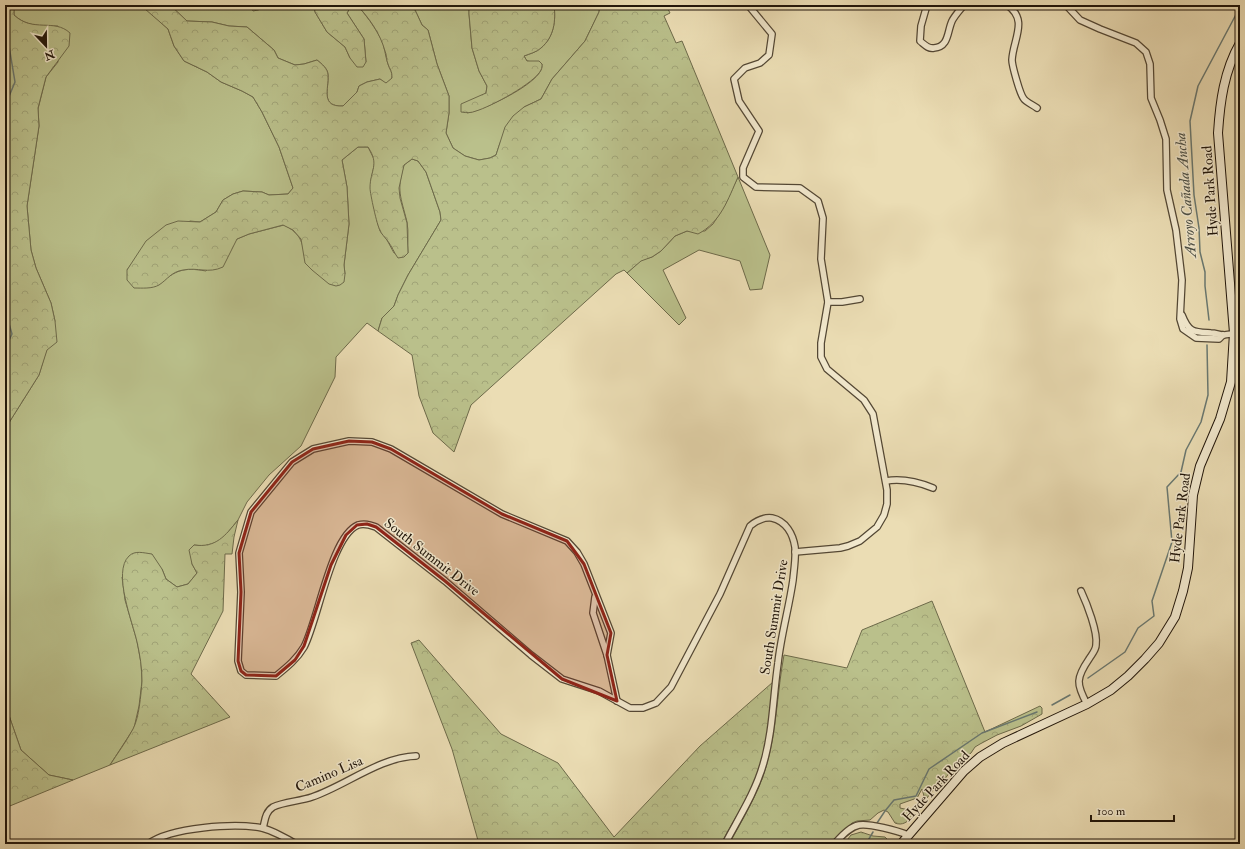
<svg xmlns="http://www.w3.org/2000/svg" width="1245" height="849" viewBox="0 0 1245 849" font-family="'IM FELL Double Pica',serif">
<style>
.grass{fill:#bac08b;stroke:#6d6a4a}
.forest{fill:url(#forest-crowns);stroke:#6d6a4a}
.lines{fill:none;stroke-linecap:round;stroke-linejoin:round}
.stream{stroke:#697871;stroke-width:1.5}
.minor-casing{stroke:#534734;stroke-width:8}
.secondary-casing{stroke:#20150a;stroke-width:10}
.minor{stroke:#f2e9ce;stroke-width:5.5}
.secondary{stroke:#f2e9ce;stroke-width:8}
.marked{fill:#8f2418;fill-opacity:0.2;stroke:#8f2418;stroke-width:3;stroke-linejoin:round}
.labels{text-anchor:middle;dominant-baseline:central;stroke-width:3;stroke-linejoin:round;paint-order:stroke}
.street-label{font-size:14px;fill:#20150a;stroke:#f2e9ce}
.water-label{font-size:15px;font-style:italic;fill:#4b4f46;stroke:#f2e9ce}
</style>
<defs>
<pattern id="forest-crowns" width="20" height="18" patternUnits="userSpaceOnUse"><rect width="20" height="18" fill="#bac08b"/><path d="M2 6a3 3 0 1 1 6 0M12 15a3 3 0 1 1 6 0" fill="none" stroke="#a0a477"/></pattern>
</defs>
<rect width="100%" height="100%" fill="#ebddb4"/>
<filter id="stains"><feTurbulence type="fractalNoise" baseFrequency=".005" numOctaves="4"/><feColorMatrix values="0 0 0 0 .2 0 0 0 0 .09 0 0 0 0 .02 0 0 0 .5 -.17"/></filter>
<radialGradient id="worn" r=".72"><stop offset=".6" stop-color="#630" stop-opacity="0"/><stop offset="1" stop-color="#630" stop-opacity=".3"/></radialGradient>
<g class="grass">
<path d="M 14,5 L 144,5 L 146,9 L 168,29 L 174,46 L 184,61 L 207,72 L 221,82 L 242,91 L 253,97 L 262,112 L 279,147 L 293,188 L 288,194 L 269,195 L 262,192 L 243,191 L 233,194 L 223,200 L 216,212 L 200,222 L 190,221 L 135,259 L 127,270 L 158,285 C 176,270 183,267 206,271 L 237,239 L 249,234 L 284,225 C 302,234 303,244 306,263 L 345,274 L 344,265 L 349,224 L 347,187 L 342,160 L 358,147 L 368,147 L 375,161 L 371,180 L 377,221 L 380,231 L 387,240 L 394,253 L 408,253 C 407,243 409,232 407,222 C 401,197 396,191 404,165 L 412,159 L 418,161 L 426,172 L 440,212 L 441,220 L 408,275 L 398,295 L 394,306 L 382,318 L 378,331 L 367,323 L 336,357 L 335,377 L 301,446 L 269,475 L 247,502 L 238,520 L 224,537 L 218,542 L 204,546 L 194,545 L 192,564 L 197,573 L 188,584 L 177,587 L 166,579 L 162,569 L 122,577 L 125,600 L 137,641 L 141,663 L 142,681 L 139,706 L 134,728 L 110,765 L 73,780 L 49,775 L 21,750 L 5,704 L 5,429 L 39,375 L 55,321 L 51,303 L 36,268 L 31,250 L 27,206 L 39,126 L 38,109 L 46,77 L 58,62 L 58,26 C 42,26 27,27 14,15 Z"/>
<path d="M 170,5 L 250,5 L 250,7 L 258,10 L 267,5 L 314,5 L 315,12 L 327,32 L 345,47 L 350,58 L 366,62 L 364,39 L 347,13 L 350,8 L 357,5 C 366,15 375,27 381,39 C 385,47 385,56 388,64 C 390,71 392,70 392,78 L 386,84 L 380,79 L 367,82 L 359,86 L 357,92 L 343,106 C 320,107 329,89 328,75 C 328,69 322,64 317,60 L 304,64 L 295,65 L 278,58 L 274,50 L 247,27 L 229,26 L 212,22 L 187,21 Z"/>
<path d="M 412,5 L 469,5 L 469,14 L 472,48 L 479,71 L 487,86 L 486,93 L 480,97 L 467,113 C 484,110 534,86 541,70 C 542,68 542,66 542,64 L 527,61 L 524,56 C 529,54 537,52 541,48 C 554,37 556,21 554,5 L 600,5 L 599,12 L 585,41 L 552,79 L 541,99 L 524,107 L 500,143 L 496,155 L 490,158 L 479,160 L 465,156 L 453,148 L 446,133 L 449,113 L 449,96 L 437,64 L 428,30 L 422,25 L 416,12 Z"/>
<polygon points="738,177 770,255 762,289 750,290 740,261 699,250 663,270 686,318 679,325 627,273 641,260 652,257 661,251 675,236 687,231 705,231 713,224 725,205"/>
</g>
<g class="forest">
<path d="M 5,5 L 14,5 L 14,15 C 33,33 54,18 70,33 L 69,46 L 46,77 L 38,108 L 39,126 L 27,206 L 31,250 L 36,268 L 51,303 L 55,321 L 57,342 L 47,350 L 39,375 L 5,429 Z"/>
<path d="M 144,5 L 170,5 L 187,21 L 212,22 L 229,26 L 247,27 L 274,50 L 278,58 L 295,65 L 304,64 L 317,60 C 322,64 328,69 328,75 C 329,89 320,107 343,106 L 357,92 L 359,86 L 367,82 L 380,79 L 386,83 L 392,78 C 392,70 390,70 388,64 C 386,60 387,55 385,51 C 380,33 369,18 357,5 L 412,5 L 416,12 L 422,25 L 428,30 L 437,64 L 449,96 L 449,113 L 446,133 L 453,148 L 465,156 L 479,160 L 490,158 L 496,155 L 505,127 L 513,116 L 524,107 L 541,99 L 552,79 L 585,41 L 599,12 L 600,5 L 666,5 L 670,13 L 664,16 L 676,43 L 682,41 L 738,177 C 728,199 721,222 698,234 L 687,231 L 675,236 L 661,251 L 652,257 L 641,261 L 627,273 L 624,270 L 616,274 L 471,405 L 454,452 L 433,433 L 419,396 L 412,355 L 378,331 L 382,318 L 394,306 L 398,295 L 408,275 L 441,220 L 440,212 L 426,172 L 418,161 L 412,159 L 404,165 L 399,188 L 400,198 L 407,223 L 408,253 L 404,257 L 398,258 C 394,253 392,246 387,240 C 385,237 381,234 380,230 C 377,226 370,193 370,188 C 370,170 380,165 368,147 L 358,147 L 342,160 L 347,187 L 349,224 L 344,265 L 345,274 L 344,282 L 340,285 L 336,286 L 329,284 L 312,270 L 305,263 L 301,239 L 293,230 L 283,225 L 249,234 L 237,239 L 223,267 C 208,274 198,267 183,270 C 171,272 168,279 159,285 C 152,289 142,288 134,288 L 127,280 L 127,270 L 146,241 L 166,225 L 178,221 L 200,222 L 216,212 L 223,200 L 233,194 L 243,191 L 262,192 L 269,195 L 288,194 L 293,188 L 279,147 L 262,112 L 253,97 L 242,91 L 221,82 L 207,72 L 184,61 L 174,46 L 168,29 L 145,9 Z"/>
<polygon points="250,5 267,5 258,10 253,11"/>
<polygon points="314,5 356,5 350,8 347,13 364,39 366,62 363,67 357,67 350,58 345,47 327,32 315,12"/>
<path d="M 469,5 L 554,5 C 556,21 554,37 541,48 C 537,52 529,54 524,56 L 527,61 L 539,61 L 542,64 C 542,66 542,68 541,70 C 535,83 490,107 476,111 C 471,113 467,113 461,112 L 461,104 L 486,93 L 487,86 L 479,71 L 472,48 L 469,14 Z"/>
<path d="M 238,520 L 234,537 L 232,554 L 225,554 L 223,611 L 191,674 L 230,717 L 110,765 C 117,754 126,742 133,729 C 139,718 141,695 142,681 C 142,668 140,655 137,642 C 133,623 112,572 129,556 C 135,550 144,553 152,554 L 162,569 L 166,579 L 177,587 L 188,584 L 197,573 L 192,564 L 189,550 L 194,545 C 216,548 225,536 238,520 Z"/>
<path d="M 932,601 L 985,732 L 1040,706 L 1042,708 L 1042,714 L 1021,726 L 997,735 L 980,744 L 975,747 L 971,753 L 953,768 L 941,784 L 933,790 L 927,798 L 924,796 L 922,789 L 917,798 L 900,804 L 900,808 L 909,810 L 912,815 C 909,822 902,826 895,823 L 888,812 L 884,810 L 878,813 L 870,820 L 857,821 L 852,823 L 830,844 L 729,844 C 743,819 758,794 766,767 C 777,730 777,692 784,655 L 847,668 L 862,630 Z"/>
<path d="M 419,640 L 501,734 L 558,763 L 614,837 L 700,746 L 773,682 C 770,711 769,740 760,767 C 751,794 734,819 721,844 L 479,844 L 452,749 L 411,643 Z"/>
<polygon points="5,704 21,750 49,775 73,780 5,808"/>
<polygon points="861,832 873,836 885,837 890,842 888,844 844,844 851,835"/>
</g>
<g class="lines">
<g class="stream">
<polyline points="5,39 9,46 15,82 5,106"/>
<polyline points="5,131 8,148 5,162"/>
<polyline points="5,310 12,334 5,349"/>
<polyline points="1209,320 1205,286 1205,272 1200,252 1199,228 1194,195 1190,121 1198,86 1240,7"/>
<polyline points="1088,678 1125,652 1138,628 1154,616 1152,601 1172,542 1167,487 1181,472 1186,450 1201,422 1208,395 1207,345"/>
<polyline points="1052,705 1070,695"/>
<polyline points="877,823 885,811 894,800 916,796 929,769 982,733 1037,712"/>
<polyline points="866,844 873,832"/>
</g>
<g class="minor-casing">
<g id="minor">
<polyline points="748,5 772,34 769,55 760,63 745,68 734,79 739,101 759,131 743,168 743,177 756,187 800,188 818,201 823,218 821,259 828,302 821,343 821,357 827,369 864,400 873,414 887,490 887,504 884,515 877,527 860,541 848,546 840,548 795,552"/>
<path d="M 927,5 L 921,26 L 920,41 C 925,45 928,49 934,48 C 949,47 947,32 952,21 C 955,15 960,10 964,5"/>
<path d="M 1007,5 C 1029,20 1013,39 1012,60 C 1012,65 1020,95 1024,99 C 1026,102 1033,105 1037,108"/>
<polyline points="1066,5 1080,20 1100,29 1136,43 1146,52 1150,64 1151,98 1160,120 1166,139 1167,190 1176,230 1182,280 1180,319 1183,329 1196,338 1219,339 1223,335"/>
<polyline points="828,302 842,302 860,299"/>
<path d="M 1182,315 C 1189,333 1194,332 1211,333 C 1216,333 1220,335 1224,335 C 1230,334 1234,333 1240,334"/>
<path d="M 886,481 C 903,478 918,482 933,488"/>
<path d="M 1081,591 C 1087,604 1098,632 1096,645 C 1096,650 1092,654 1089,659 C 1076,678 1076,684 1087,704"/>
<polyline points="595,597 593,613 607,655 617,701"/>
<path d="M 607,655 L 611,633 L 584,564 L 577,552 L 567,541 L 502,514 L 391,449 L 372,442 L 349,441 L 313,449 L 292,462 L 251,512 L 239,553 L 241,592 L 238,661 L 241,671 L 246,675 L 276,676 C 287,667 297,659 304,647 C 318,621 331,536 358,525 C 365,523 370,525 376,527 L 445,581 L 531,655 L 562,679 L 599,691 L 630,708 L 643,708 L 656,703 L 671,687 L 720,594 L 750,526 C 756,521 764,517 772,518 C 786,521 793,534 795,547 C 796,558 794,569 793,580 C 789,608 781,635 778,663 C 773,697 773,732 763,765 C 755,793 738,819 725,844"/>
<path d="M 263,828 C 265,821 265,812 273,807 C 283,802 301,801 312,797 C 345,786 380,757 416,756"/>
<path d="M 148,844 C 171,827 235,823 262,828 C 271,830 288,839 296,844"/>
<path d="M 834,844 C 841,837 849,827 859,825 C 869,823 898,831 908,835"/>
</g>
</g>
<g class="secondary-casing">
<path id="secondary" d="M 901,844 L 964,771 L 980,757 L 1003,743 L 1087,704 L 1111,690 L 1128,676 L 1145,659 L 1159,643 L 1175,617 L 1183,591 L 1188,568 L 1193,495 L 1200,466 L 1220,419 L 1231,382 L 1234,333 L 1218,133 C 1220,102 1224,71 1240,43"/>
</g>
<use href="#minor" class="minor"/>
<use href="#secondary" class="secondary"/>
</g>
<path class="marked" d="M 349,441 L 372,442 L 391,449 L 502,514 L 567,541 L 584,564 L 611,633 L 607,655 L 617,701 L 562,679 L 445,581 L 376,527 L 367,524 L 357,525 L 346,535 L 331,565 L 304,646 L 295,660 L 276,676 L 246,675 L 241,671 L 238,661 L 241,592 L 239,553 L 251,512 L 292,462 L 313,449 Z"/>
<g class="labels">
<g class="street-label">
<text transform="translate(1210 191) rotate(-94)">Hyde Park Road</text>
<text transform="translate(1180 518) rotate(-83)">Hyde Park Road</text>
<text transform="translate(432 557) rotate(38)">South Summit Drive</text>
<text transform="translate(774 617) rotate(-81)">South Summit Drive</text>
<text transform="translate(329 774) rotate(-23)">Camino Lisa</text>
<text transform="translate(936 786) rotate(-47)">Hyde Park Road</text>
</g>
<g class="water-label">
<text transform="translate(1186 195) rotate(-95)">Arroyo Cañada Ancha</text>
</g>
</g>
<rect width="1245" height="849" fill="none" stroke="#ebddb4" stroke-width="20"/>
<rect x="6" y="6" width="1233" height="837" fill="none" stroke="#20150a" stroke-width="2"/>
<rect x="10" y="10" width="1225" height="829" fill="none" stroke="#20150a"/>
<g transform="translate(46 46) rotate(158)" stroke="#f2e9ce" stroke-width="3" paint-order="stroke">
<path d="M0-3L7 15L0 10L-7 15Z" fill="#20150a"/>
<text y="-6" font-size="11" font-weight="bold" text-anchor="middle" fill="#20150a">N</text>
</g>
<path d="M1091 815v6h83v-6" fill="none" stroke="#20150a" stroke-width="2"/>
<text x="1097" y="815" font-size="12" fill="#20150a" stroke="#f2e9ce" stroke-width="3" paint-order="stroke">100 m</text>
<rect width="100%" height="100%" filter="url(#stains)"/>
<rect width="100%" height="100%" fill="url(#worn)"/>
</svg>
